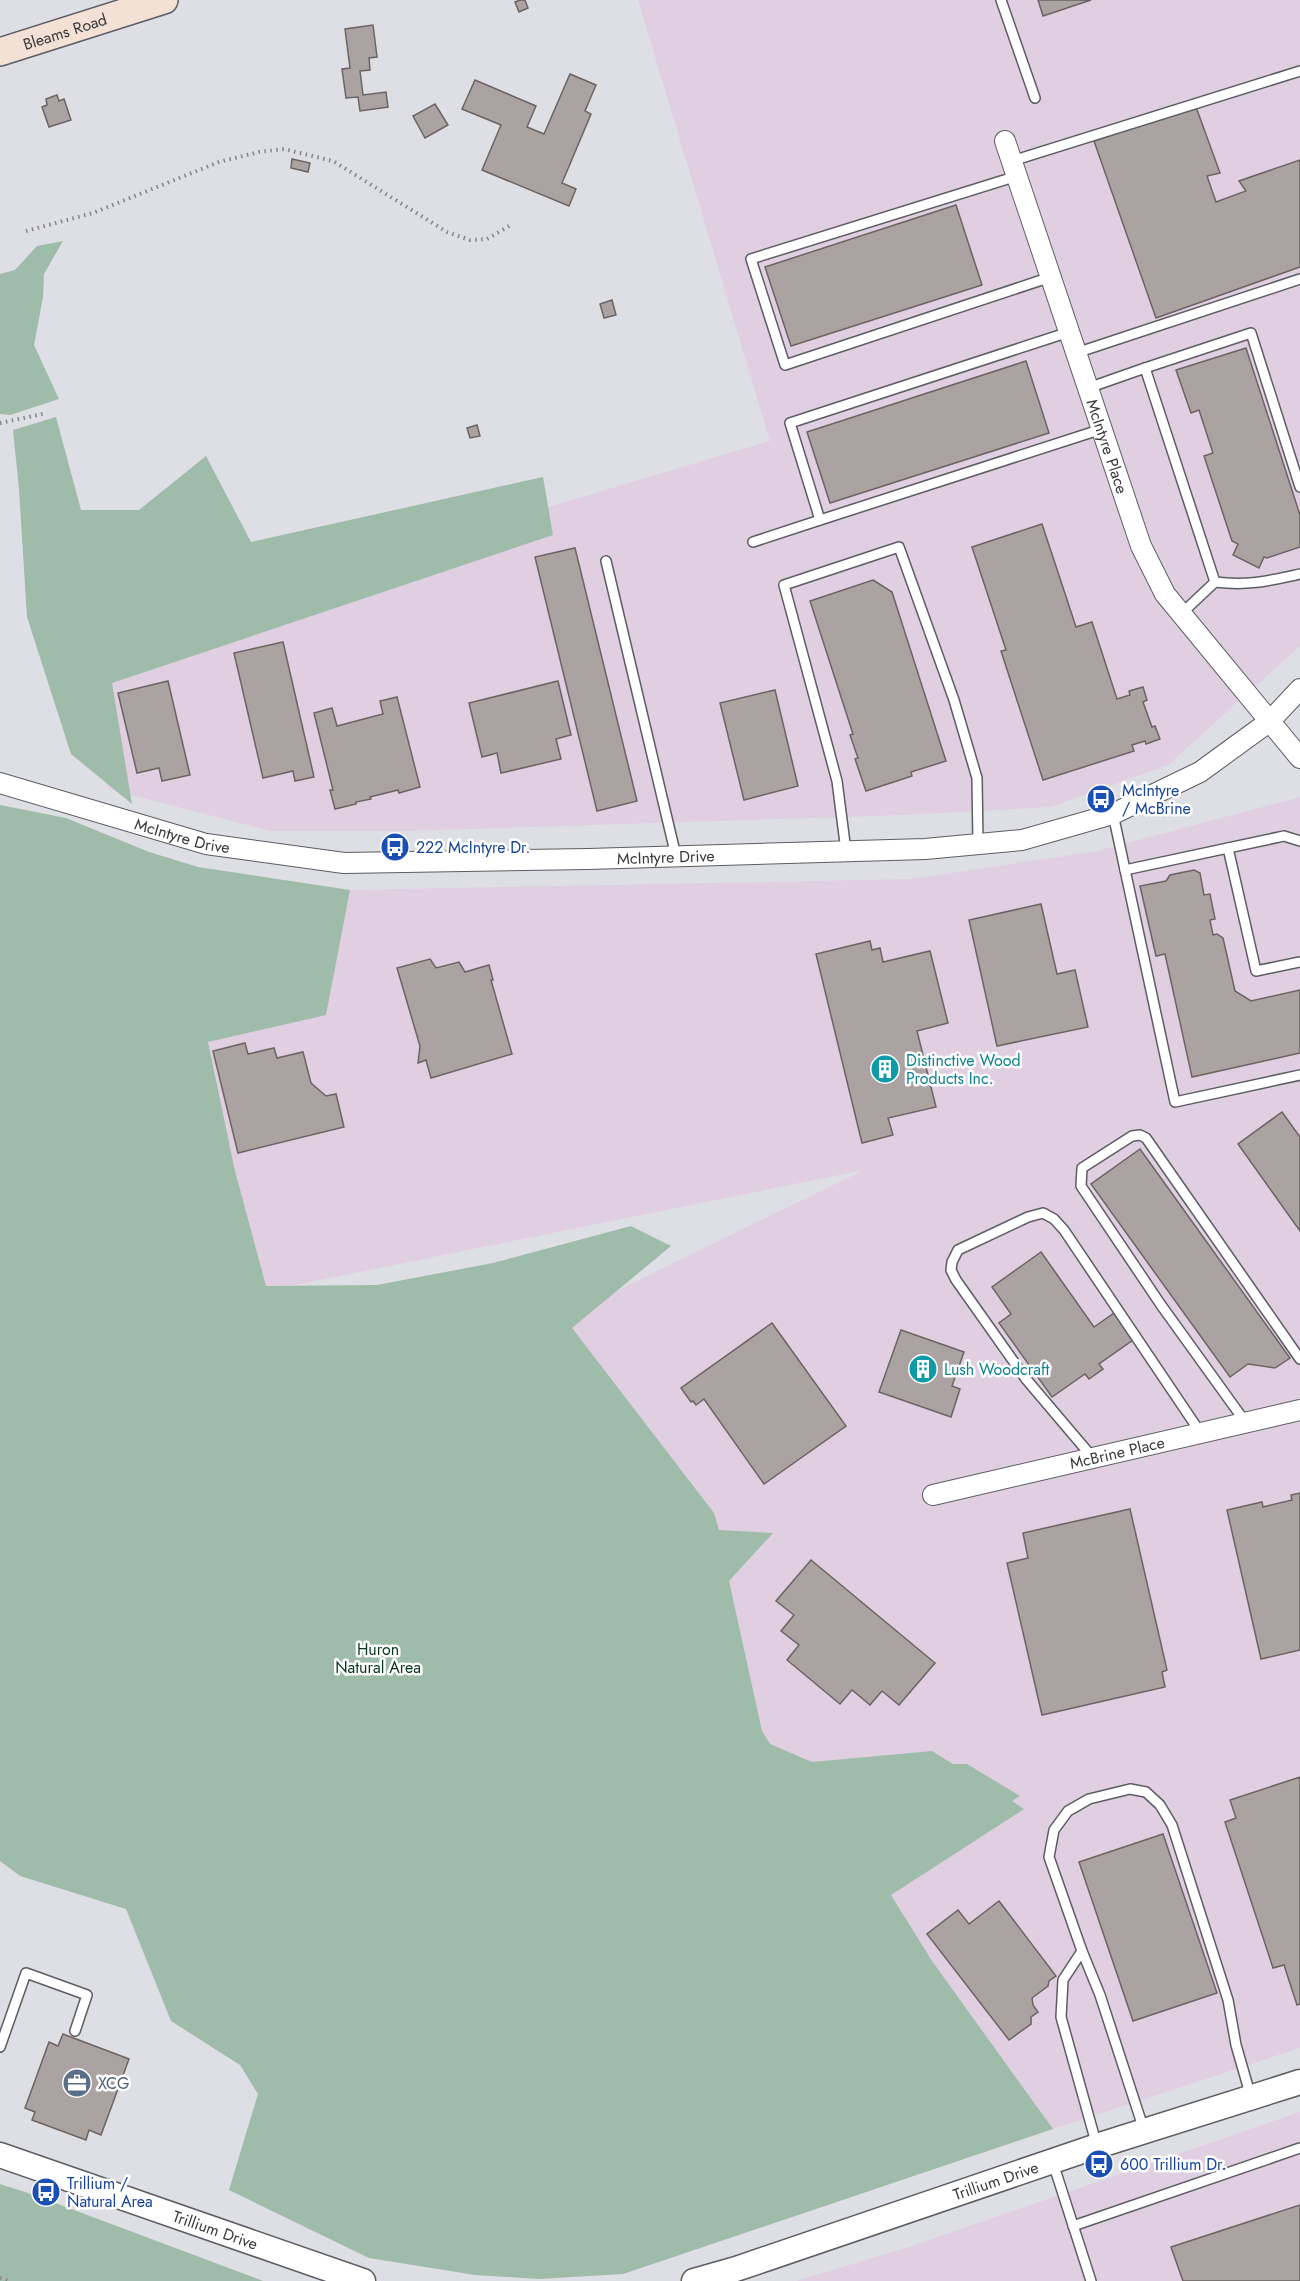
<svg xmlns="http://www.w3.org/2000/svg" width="1300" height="2281" viewBox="0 0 1300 2281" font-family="Jost,sans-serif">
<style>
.industrial{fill:#dfcfe1}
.green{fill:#9fbba9}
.building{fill:#aba3a1;stroke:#6c6463;stroke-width:1.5}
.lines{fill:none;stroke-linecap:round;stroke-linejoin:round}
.service-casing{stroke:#5c5d63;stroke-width:12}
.minor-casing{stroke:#5c5d63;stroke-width:22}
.tertiary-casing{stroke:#5c5d63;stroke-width:27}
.secondary-casing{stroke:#5c5d63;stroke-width:30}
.path{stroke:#848489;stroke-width:4;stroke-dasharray:1.5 4.5;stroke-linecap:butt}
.service{stroke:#fff;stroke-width:9}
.minor{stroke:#fff;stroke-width:20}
.tertiary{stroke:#fff;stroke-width:24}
.secondary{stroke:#f3e1d5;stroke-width:27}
.labels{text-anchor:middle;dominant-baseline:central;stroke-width:5;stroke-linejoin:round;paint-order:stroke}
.street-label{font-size:16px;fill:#38383b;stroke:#fff}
.transit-label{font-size:16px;fill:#164399;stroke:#fff;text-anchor:start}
.culture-label{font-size:16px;fill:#0d838f;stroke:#fff;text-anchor:start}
.park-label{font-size:16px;fill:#093620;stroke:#fff}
.service-label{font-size:16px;fill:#4e5e75;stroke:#fff;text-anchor:start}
</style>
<rect width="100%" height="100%" fill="#dedee5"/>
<g class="industrial">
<polygon points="638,0 1300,0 1300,646 1168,765 1051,807 905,815 410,831 270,831 108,789 81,646 770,441"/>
<polygon points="1300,797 1300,2048 1053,2129 882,1892 1019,1795 770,1768 563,1317 864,1170 260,1292 208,1042 326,1014 350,890 911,879 1097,851"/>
<polygon points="1300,2112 1300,2281 796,2281 906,2248"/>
</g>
<g class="green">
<polygon points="63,241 44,274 43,297 34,345 59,399 10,415 0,414 0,274 15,270 37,246"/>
<polygon points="56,417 81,510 139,510 206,456 251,542 543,477 553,535 112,683 132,804 71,754 27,617 19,489 13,430"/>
<polygon points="0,805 66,818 149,852 198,867 350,890 326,1015 208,1042 235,1171 266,1286 377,1285 493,1263 631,1226 671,1246 572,1328 714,1513 719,1530 773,1533 729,1581 762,1731 770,1744 812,1762 932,1751 953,1764 967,1764 1020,1796 1012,1801 1024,1809 891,1895 932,1961 1053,2129 623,2274 539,2279 475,2275 369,2258 229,2190 258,2094 240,2065 171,2021 126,1909 20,1876 0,1861"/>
<polygon points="0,2184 34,2195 263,2281 0,2281"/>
</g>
<g class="building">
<polygon points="520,0 525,0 528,8 519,12 515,2"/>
<polygon points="1038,0 1091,0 1043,16"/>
<polygon points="373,25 377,57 369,58 370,70 360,71 363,95 386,92 388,107 360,111 358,97 346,98 342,69 350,68 345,29"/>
<polygon points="570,74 596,85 585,111 591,114 562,183 576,189 569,206 482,170 501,125 462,109 475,80 536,106 527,127 544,134"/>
<polygon points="57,95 59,101 64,99 71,120 49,127 42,107 47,105 46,99"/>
<polygon points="435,104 448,125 425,138 413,116"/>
<polygon points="1196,107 1220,173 1207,176 1216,202 1246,191 1239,181 1300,160 1300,267 1156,318 1094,141"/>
<polygon points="292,159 310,163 308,172 291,168"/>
<polygon points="956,205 982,285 791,346 765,267"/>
<polygon points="612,300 616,315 604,318 600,304"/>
<polygon points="1246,348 1300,515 1300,547 1267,558 1264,557 1259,568 1233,555 1238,544 1232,541 1204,456 1213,453 1199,410 1191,413 1176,370"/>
<polygon points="1026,361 1049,433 830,503 807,432"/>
<polygon points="477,425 480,436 470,438 467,428"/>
<polygon points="1042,524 1076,627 1092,622 1117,699 1130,695 1129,691 1143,687 1147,700 1143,702 1152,727 1155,726 1160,739 1146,744 1145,741 1132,745 1134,751 1043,780 1001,651 1006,650 972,547"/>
<polygon points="575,548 637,801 597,811 535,557"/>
<polygon points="873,580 892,592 946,761 911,772 912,776 866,791 855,759 858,758 850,735 853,734 810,601"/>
<polygon points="283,642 314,777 295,781 293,771 263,778 234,653"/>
<polygon points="168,681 190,775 162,781 159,768 137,773 118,693"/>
<polygon points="558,681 571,735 556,739 561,759 501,773 497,753 482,757 469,703"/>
<polygon points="775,690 798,786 744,800 720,703"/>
<polygon points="397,697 420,787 399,793 398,790 370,797 371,799 356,802 356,804 335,809 330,790 333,790 314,713 332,708 337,726 383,714 380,701"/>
<polygon points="1194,870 1200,873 1204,895 1210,894 1215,919 1210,920 1213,935 1217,934 1223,938 1235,991 1251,1001 1300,990 1300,1053 1192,1077 1165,954 1156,956 1140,886 1166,881 1170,875"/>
<polygon points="1041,904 1057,974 1075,970 1088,1027 997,1046 969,920"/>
<polygon points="870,941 872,950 880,948 883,962 930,951 948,1023 917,1031 936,1107 888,1118 893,1135 862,1143 816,954"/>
<polygon points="430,959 436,968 459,962 465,972 489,965 493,980 491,980 512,1054 431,1078 426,1060 418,1063 420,1046 397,968"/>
<polygon points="245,1043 248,1054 274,1048 277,1058 303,1052 311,1083 326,1096 336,1094 344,1127 238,1153 213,1051"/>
<polygon points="1282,1112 1300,1137 1300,1231 1238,1144"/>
<polygon points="1140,1149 1290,1358 1275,1368 1248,1364 1230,1377 1091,1184"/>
<polygon points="1041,1252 1094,1327 1114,1313 1133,1340 1099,1364 1103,1369 1089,1379 1085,1374 1052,1397 999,1323 1011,1314 992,1287"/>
<polygon points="772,1323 846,1426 764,1484 704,1399 696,1405 693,1401 691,1402 681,1388"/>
<polygon points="901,1330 964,1352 952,1386 960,1389 951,1417 879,1392"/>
<polygon points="1300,1493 1300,1650 1261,1659 1227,1510 1262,1502 1263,1507 1292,1500 1291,1495"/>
<polygon points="1130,1509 1167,1670 1162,1672 1165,1687 1042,1715 1007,1563 1028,1558 1023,1533"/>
<polygon points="811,1560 935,1663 899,1705 882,1691 870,1705 852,1690 840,1704 787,1660 799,1645 781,1631 794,1615 776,1601"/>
<polygon points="1300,1777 1300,2004 1297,2005 1284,1965 1273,1968 1225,1822 1236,1818 1230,1800"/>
<polygon points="1163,1834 1217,1993 1133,2021 1079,1862"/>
<polygon points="999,1901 1056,1976 1049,1981 1048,1986 1032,1998 1033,2005 1038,2012 1031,2017 1031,2024 1009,2040 927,1934 958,1910 969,1924"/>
<polygon points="63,2034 129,2059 101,2135 89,2130 86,2140 32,2120 35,2112 25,2108 49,2042 58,2046"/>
<polygon points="1300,2205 1300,2281 1183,2281 1171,2247"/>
</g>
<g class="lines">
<g class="service-casing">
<g id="service">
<polyline points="1001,0 1035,98"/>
<polyline points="1012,161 1300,71"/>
<polyline points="1017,176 751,259 785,365 1051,277"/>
<polyline points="1069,332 790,423 820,520 1102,429"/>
<polyline points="1076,353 1300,279"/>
<polyline points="1145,368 1251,333 1300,487"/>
<polyline points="1088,388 1145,368 1215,582 1181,614"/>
<polyline points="753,542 820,520"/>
<polyline points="606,561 676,856"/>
<path d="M 1215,582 C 1248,586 1268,581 1300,574"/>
<polyline points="1113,814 1175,1102 1300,1075"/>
<polyline points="1228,848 1256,971 1300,962"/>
<polyline points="846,851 837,781 784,585 899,547 954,700 977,778 978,844"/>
<polyline points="1125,870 1284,836 1300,841"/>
<polyline points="1246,1423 1161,1305 1081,1186 1082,1168 1132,1136 1140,1135 1146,1138 1300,1359"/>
<polyline points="1093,1458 1026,1379 956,1280 951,1270 952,1262 958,1250 1028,1217 1043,1213 1054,1219 1064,1230 1200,1432"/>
<polyline points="1082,1951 1100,1995 1144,2130"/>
<polyline points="0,2047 26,1973 87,1995 75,2031"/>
<polyline points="1097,2146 1061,2017 1063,1980 1082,1951 1049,1857 1054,1830 1068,1811 1089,1799 1130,1789 1146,1792 1160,1805 1172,1825 1228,2000 1236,2045 1251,2097"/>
<polyline points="1053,2163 1091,2281"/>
<polyline points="1073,2226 1300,2148"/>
</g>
</g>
<g class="minor-casing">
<g id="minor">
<path id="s1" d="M 1005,141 L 1141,546 L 1165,594 L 1300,758"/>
<path id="s2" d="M 0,783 L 206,844 L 344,863 L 588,859 L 925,849 L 1022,840 L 1113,814 L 1200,772 L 1270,721 L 1300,689"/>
<path id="s3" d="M 933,1495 L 1300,1410"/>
</g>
</g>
<g class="tertiary-casing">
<g id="tertiary">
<path id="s4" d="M 0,2155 L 363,2281"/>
<path id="s5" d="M 694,2281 L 736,2269 L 1097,2146 L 1300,2082"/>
</g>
</g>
<g class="secondary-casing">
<g id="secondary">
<path id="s6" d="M 0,52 L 164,0"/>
</g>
</g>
<g class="path">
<polyline points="26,231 93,213 219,162 259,152 284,149 333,161 447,232 470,240 487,239 511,225"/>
<polyline points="0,423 47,413"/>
<polyline points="0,2278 10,2281"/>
</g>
<use href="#service" class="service"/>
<use href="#minor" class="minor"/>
<use href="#tertiary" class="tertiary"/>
<use href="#secondary" class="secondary"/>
</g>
<defs>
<g id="bus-disc" transform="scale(1.5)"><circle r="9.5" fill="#1a4fb4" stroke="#fff"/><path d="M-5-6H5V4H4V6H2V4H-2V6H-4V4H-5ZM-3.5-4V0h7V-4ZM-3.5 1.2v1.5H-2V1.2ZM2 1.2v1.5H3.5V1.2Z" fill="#fff"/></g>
<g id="building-disc" transform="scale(1.5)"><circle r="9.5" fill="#0f9aa8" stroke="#fff"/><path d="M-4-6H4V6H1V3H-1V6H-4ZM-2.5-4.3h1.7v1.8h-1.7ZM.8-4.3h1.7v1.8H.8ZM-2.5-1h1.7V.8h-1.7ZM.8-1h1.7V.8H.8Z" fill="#fff"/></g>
<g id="office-disc" transform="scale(1.5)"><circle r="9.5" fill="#5c6f8a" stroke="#fff"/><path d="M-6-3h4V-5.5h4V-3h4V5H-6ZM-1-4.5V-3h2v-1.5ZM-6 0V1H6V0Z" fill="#fff"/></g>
</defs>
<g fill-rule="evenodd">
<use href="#bus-disc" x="1101" y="799"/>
<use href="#bus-disc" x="395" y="847"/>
<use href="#building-disc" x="885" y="1069"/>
<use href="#building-disc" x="923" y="1369"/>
<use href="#office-disc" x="77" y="2083"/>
<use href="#bus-disc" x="1099" y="2164"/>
<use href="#bus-disc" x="46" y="2192"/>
</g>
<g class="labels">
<g class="street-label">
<text stroke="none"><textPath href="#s6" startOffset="68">Bleams Road</textPath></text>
<text stroke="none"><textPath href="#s1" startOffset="322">McIntyre Place</textPath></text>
<text stroke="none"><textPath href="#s2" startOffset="190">McIntyre Drive</textPath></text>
<text stroke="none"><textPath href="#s2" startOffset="676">McIntyre Drive</textPath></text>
<text stroke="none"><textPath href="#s3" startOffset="189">McBrine Place</textPath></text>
<text stroke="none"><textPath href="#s5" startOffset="318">Trillium Drive</textPath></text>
<text stroke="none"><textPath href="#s4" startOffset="228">Trillium Drive</textPath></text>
</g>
<g class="transit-label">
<text x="1122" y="790">McIntyre<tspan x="1122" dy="18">/ McBrine</tspan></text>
<text x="416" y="847">222 McIntyre Dr.</text>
<text x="1120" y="2164">600 Trillium Dr.</text>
<text x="67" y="2183">Trillium /<tspan x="67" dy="18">Natural Area</tspan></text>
</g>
<g class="culture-label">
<text x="906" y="1060">Distinctive Wood<tspan x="906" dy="18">Products Inc.</tspan></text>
<text x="944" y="1369">Lush Woodcraft</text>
</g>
<g class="park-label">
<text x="378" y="1649">Huron<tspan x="378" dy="18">Natural Area</tspan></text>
</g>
<g class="service-label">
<text x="98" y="2083">XCG</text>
</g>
</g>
</svg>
